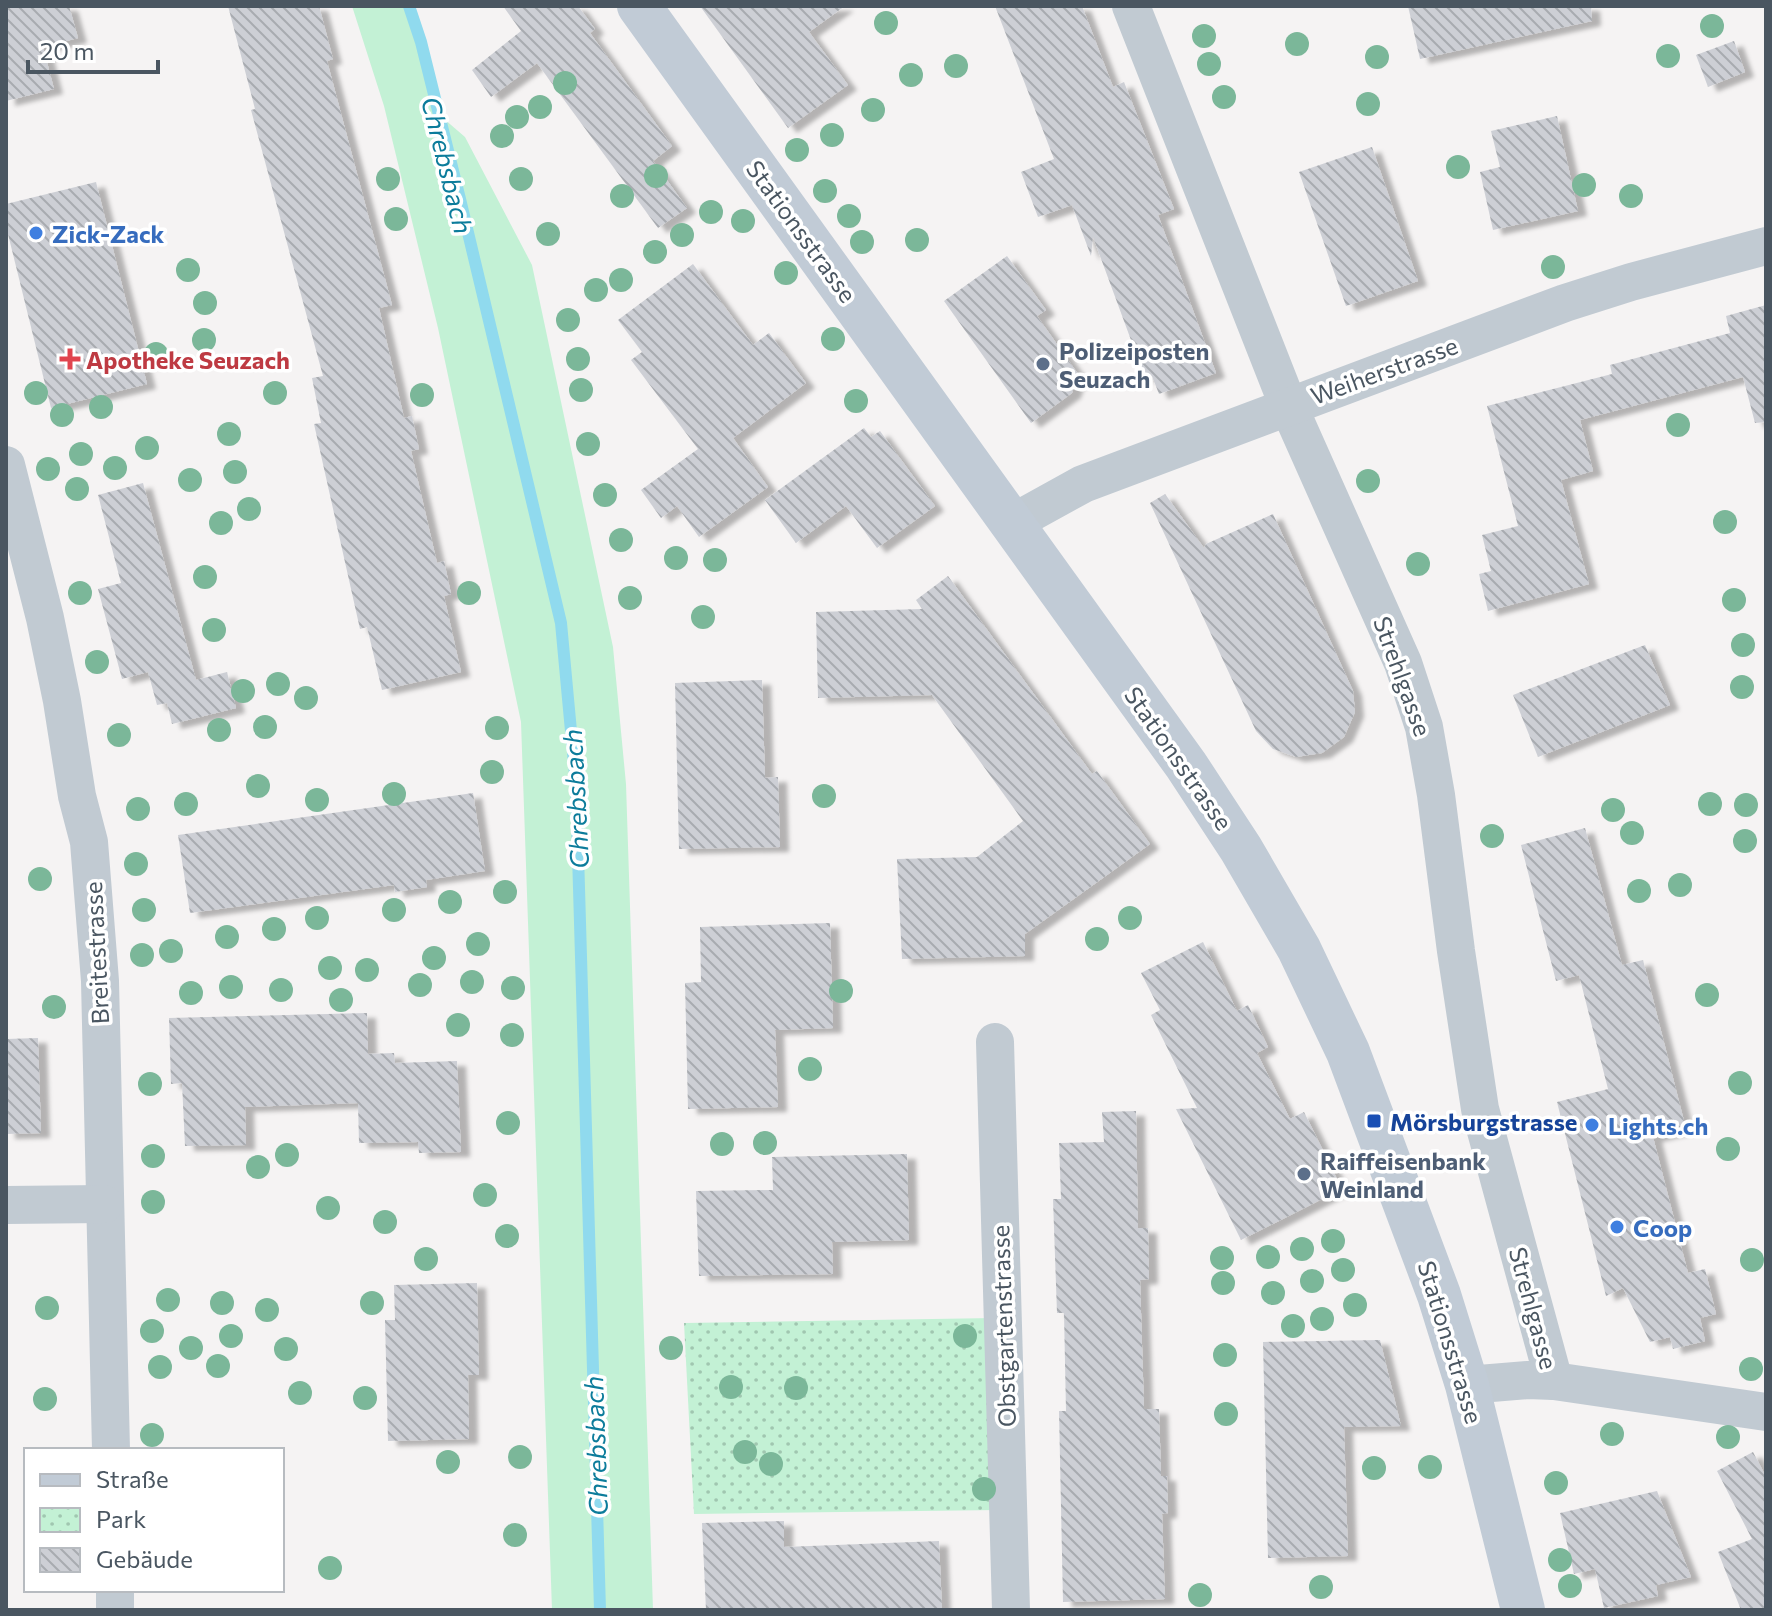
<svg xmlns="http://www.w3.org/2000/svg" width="1772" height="1616" viewBox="0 0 1772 1616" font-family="Commissioner,sans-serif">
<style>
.grass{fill:#c3f1d5}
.park{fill:url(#park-dots)}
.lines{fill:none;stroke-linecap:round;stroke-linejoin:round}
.stream{stroke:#90daee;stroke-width:12}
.building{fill:url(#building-back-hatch);filter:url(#shadow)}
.minor{stroke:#c1cad2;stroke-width:38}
.secondary{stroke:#c1cbd6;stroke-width:44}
.tree{fill:#7bb799}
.shop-dot{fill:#3f7fe0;stroke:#fff;stroke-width:3}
.health-dot{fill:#e0444e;stroke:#fff;stroke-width:3}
.service-dot{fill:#5c6f8a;stroke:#fff;stroke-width:3}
.transit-dot{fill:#1a4fb4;stroke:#fff;stroke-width:3}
.labels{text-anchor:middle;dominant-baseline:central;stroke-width:7;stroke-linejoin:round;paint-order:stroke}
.street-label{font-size:24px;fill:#4a5661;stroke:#fff}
.shop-label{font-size:24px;font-weight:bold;fill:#366cbe;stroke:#fff;text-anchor:start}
.service-label{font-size:24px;font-weight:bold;fill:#4e5e75;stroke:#fff;text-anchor:start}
.health-label{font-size:24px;font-weight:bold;fill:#be3a42;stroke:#fff;text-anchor:start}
.transit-label{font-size:24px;font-weight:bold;fill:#164399;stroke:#fff;text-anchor:start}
.water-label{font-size:26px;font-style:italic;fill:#0c7c9b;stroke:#fff}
</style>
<defs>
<pattern id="park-dots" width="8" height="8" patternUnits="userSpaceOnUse" patternTransform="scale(2)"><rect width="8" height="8" fill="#c3f1d5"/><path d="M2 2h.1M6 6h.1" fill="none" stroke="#a0c6b0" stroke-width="1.8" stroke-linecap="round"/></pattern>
<pattern id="building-back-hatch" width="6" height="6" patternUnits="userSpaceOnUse" patternTransform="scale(2)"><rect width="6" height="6" fill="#cdcfd5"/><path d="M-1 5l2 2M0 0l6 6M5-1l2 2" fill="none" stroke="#a8abb0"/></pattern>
<filter id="shadow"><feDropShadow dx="9" dy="5" stdDeviation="2" flood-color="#0004"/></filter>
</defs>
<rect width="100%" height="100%" fill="#f5f3f3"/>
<polygon class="grass" points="352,6 408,6 436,112 465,137 532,265 613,647 626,784 653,1610 552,1610 521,722 438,328 384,106"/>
<polygon class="park" points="994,1318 999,1510 694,1514 684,1323"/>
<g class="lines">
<polyline class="stream" points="409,6 421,42 460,199 561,623 576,785 600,1610"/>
</g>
<g class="building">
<polygon points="6,6 69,6 78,38 43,47 54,89 6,101"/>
<polygon points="228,6 319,6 333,59 327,61 392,305 379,308 404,418 412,416 419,449 411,451 437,563 444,561 451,594 444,596 461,672 382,690 367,627 360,629 314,424 321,423 312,378 323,376 251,110 255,109"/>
<polygon points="503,6 578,6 595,29 590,33 672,146 653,161 687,208 658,228 537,63 491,97 472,70 521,31"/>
<polygon points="700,6 845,6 809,32 848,85 788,128"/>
<polygon points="995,6 1082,6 1113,87 1124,82 1174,209 1158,215 1216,373 1159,394 1152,376 1145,378 1093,237 1091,256 1072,205 1038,217 1021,172 1054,159"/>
<polygon points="1408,6 1591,6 1592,21 1420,59"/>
<polygon points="1734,41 1745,72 1708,87 1696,55"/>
<polygon points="1557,116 1578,211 1493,230 1480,172 1500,167 1491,131"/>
<polygon points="1372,147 1418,281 1346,306 1299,172"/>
<polygon points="96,182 147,384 51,408 6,226 6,204"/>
<polygon points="1007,256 1046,310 1037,316 1078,374 1072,393 1031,423 944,301"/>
<polygon points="693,264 753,345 769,333 806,383 733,438 768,487 699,537 677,506 661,518 641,490 698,449 631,360 642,352 618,320"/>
<polygon points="1766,305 1766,422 1755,423 1743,377 1580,420 1593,471 1561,480 1589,584 1488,611 1479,574 1491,571 1482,535 1518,526 1487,406 1612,374 1610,365 1730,333 1726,316"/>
<polygon points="864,428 871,437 880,431 935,506 877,548 846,506 796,543 765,500"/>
<polygon points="143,483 196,680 227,672 236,708 172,724 167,703 157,705 148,672 122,679 98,589 121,583 98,495"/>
<polygon points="1165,494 1204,548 1206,544 1273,514 1353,691 1355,712 1344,737 1322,753 1296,757 1273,749 1256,731 1150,503"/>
<polygon points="948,576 1092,774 1097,771 1150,844 1025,934 1025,956 902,959 897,859 977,857 1023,821 932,695 818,698 816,612 922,609 916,600"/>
<polygon points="1645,645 1670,705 1538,757 1513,695"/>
<polygon points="762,680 765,778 778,777 780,847 679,849 675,683"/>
<polygon points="473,793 485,871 426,880 427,887 395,892 394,885 190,913 178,835"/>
<polygon points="1585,828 1622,965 1643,960 1686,1129 1653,1137 1688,1273 1705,1269 1716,1314 1700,1318 1705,1341 1673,1349 1670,1337 1650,1342 1623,1288 1606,1296 1557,1102 1608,1089 1579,975 1556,981 1521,845"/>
<polygon points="830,923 833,1028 775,1030 778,1107 688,1109 685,983 701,982 700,927"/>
<polygon points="1203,942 1237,1011 1248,1005 1268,1047 1257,1053 1290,1119 1304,1112 1342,1189 1241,1240 1176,1109 1197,1108 1151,1015 1160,1010 1141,973"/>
<polygon points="367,1013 368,1054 394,1053 395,1063 457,1061 461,1152 419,1153 418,1142 359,1143 358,1103 245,1107 246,1145 185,1146 182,1083 171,1084 169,1018"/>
<polygon points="38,1038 41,1133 6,1134 6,1039"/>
<polygon points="1136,1111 1138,1228 1148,1228 1149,1279 1140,1280 1144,1409 1159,1409 1161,1476 1167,1476 1168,1513 1162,1514 1165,1599 1063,1602 1059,1411 1066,1411 1064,1313 1057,1313 1053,1199 1061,1199 1059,1143 1104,1142 1102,1112"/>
<polygon points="907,1154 909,1240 832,1242 833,1274 699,1276 696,1191 773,1190 772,1157"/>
<polygon points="477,1283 479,1375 468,1375 469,1439 388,1441 385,1320 395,1320 394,1285"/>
<polygon points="1380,1340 1401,1426 1344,1427 1348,1556 1268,1558 1263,1342"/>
<polygon points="1753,1452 1766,1477 1766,1610 1741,1610 1718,1552 1752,1539 1717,1471"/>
<polygon points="1657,1491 1691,1577 1656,1585 1658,1596 1604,1608 1595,1569 1574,1574 1560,1513"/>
<polygon points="784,1521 784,1547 939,1541 942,1610 706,1610 702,1523"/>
</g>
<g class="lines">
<g class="minor">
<polyline points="1131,6 1288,405 1403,663 1424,727 1436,795 1456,951 1480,1109 1554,1381"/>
<polyline points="6,465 45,618 62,701 77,796 89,842 100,981 111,1450"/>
<polyline points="1012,523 1083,484 1565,303 1631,282 1766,246"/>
<polyline points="995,1042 1011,1610"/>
<polyline points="6,1205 104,1204"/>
<polyline points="1467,1385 1528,1380 1554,1381 1766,1412"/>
<polyline points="115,1590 115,1610"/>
</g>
<polyline class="secondary" points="639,6 1186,765 1241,849 1299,949 1348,1052 1439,1295 1467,1385 1523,1610"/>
</g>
<g class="tree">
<circle cx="886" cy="23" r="12"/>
<circle cx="1712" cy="26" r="12"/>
<circle cx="1204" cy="36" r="12"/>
<circle cx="1297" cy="44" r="12"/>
<circle cx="1668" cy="56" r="12"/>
<circle cx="1377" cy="57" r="12"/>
<circle cx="1209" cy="64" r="12"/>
<circle cx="956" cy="66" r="12"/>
<circle cx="911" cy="75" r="12"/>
<circle cx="565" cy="83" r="12"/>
<circle cx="1224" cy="97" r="12"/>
<circle cx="1368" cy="104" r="12"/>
<circle cx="540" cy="107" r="12"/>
<circle cx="873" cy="110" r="12"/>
<circle cx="517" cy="117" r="12"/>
<circle cx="832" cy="135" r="12"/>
<circle cx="502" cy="136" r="12"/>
<circle cx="797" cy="150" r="12"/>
<circle cx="1458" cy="167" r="12"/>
<circle cx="656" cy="176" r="12"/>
<circle cx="388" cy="179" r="12"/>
<circle cx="521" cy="179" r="12"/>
<circle cx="1584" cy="185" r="12"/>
<circle cx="825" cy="191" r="12"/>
<circle cx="622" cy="196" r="12"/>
<circle cx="1631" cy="196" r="12"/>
<circle cx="711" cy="212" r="12"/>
<circle cx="849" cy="216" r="12"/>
<circle cx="396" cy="219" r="12"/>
<circle cx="743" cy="221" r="12"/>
<circle cx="548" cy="234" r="12"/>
<circle cx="682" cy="235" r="12"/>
<circle cx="917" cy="240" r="12"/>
<circle cx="862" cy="242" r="12"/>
<circle cx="655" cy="252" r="12"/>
<circle cx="1553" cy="267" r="12"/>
<circle cx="188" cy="270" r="12"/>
<circle cx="786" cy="273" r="12"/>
<circle cx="621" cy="280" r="12"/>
<circle cx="596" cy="290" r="12"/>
<circle cx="205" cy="303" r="12"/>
<circle cx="568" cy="320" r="12"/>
<circle cx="833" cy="339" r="12"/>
<circle cx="204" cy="340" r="12"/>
<circle cx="156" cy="354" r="12"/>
<circle cx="578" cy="359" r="12"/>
<circle cx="581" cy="390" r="12"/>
<circle cx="36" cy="393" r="12"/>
<circle cx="275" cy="393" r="12"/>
<circle cx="422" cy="395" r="12"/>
<circle cx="856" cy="401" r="12"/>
<circle cx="101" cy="407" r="12"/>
<circle cx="62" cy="415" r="12"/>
<circle cx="1678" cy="425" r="12"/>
<circle cx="229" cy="434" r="12"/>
<circle cx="588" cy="444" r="12"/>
<circle cx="147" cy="448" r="12"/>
<circle cx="81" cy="454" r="12"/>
<circle cx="115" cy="468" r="12"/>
<circle cx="48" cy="469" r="12"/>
<circle cx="235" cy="472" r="12"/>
<circle cx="190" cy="480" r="12"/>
<circle cx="1368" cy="481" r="12"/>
<circle cx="77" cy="489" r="12"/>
<circle cx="605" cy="495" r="12"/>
<circle cx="249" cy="509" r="12"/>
<circle cx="1725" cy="522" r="12"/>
<circle cx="221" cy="523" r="12"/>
<circle cx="621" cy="540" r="12"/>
<circle cx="676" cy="558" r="12"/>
<circle cx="715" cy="560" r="12"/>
<circle cx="1418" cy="564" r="12"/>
<circle cx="205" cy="577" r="12"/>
<circle cx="80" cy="593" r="12"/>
<circle cx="469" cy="593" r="12"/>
<circle cx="630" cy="598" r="12"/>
<circle cx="1734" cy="600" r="12"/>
<circle cx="703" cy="617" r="12"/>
<circle cx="214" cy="630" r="12"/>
<circle cx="1743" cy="645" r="12"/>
<circle cx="97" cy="662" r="12"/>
<circle cx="278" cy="684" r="12"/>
<circle cx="1742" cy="687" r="12"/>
<circle cx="243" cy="691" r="12"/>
<circle cx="306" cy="698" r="12"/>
<circle cx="265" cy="727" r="12"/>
<circle cx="497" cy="728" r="12"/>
<circle cx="219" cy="730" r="12"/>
<circle cx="119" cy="735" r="12"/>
<circle cx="492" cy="772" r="12"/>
<circle cx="258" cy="786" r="12"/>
<circle cx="394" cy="794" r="12"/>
<circle cx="824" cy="796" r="12"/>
<circle cx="317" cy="800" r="12"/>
<circle cx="186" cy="804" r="12"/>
<circle cx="1710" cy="804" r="12"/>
<circle cx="1746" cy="805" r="12"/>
<circle cx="138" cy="809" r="12"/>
<circle cx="1613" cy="810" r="12"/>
<circle cx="1632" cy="833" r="12"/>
<circle cx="1492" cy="836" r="12"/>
<circle cx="1745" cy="841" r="12"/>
<circle cx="136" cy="864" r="12"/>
<circle cx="40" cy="879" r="12"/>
<circle cx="1680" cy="885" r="12"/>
<circle cx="1639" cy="891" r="12"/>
<circle cx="505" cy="892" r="12"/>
<circle cx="450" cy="902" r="12"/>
<circle cx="144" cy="910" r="12"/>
<circle cx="394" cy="910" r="12"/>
<circle cx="317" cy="918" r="12"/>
<circle cx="1130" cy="918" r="12"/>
<circle cx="274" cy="929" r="12"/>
<circle cx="227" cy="937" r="12"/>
<circle cx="1097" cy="939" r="12"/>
<circle cx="478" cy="944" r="12"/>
<circle cx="171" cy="951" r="12"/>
<circle cx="142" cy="955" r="12"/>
<circle cx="434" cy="958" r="12"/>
<circle cx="330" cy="968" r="12"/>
<circle cx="367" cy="970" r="12"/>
<circle cx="472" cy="982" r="12"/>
<circle cx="420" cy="985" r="12"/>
<circle cx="231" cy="987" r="12"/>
<circle cx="513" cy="988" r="12"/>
<circle cx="281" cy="990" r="12"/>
<circle cx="841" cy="991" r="12"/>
<circle cx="191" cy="993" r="12"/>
<circle cx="1707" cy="995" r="12"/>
<circle cx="341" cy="1000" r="12"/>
<circle cx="54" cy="1007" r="12"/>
<circle cx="458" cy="1025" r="12"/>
<circle cx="512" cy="1035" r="12"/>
<circle cx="810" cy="1069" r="12"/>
<circle cx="1740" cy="1083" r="12"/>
<circle cx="150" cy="1084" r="12"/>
<circle cx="508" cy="1123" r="12"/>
<circle cx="765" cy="1143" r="12"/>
<circle cx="722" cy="1144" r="12"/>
<circle cx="1728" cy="1149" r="12"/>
<circle cx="287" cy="1155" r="12"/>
<circle cx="153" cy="1156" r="12"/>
<circle cx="258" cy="1167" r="12"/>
<circle cx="485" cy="1195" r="12"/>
<circle cx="153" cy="1202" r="12"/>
<circle cx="328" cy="1208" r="12"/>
<circle cx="385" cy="1222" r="12"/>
<circle cx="507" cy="1236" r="12"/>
<circle cx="1333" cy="1241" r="12"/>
<circle cx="1302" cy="1249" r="12"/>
<circle cx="1268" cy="1257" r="12"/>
<circle cx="1222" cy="1258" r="12"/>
<circle cx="426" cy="1259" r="12"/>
<circle cx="1752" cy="1260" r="12"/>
<circle cx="1343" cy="1270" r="12"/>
<circle cx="1312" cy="1281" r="12"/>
<circle cx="1223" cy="1283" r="12"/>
<circle cx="1273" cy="1293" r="12"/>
<circle cx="168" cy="1300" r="12"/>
<circle cx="222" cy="1303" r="12"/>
<circle cx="372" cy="1303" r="12"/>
<circle cx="1355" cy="1305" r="12"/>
<circle cx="47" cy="1308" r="12"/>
<circle cx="267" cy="1310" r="12"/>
<circle cx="1322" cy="1319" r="12"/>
<circle cx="1293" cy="1326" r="12"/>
<circle cx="152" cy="1331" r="12"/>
<circle cx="231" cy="1336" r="12"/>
<circle cx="965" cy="1336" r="12"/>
<circle cx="191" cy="1348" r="12"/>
<circle cx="671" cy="1348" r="12"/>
<circle cx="286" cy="1349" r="12"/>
<circle cx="1225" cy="1355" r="12"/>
<circle cx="218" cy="1366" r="12"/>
<circle cx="160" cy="1367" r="12"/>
<circle cx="1751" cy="1369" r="12"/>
<circle cx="731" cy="1387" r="12"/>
<circle cx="796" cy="1388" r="12"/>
<circle cx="300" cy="1393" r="12"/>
<circle cx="365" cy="1398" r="12"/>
<circle cx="45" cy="1399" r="12"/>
<circle cx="1226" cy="1414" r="12"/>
<circle cx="1612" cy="1434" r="12"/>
<circle cx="152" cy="1435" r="12"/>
<circle cx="1728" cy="1437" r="12"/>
<circle cx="745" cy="1452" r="12"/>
<circle cx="520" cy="1457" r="12"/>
<circle cx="448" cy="1462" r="12"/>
<circle cx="771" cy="1464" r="12"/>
<circle cx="1430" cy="1467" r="12"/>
<circle cx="1374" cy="1468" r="12"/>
<circle cx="1556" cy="1483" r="12"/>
<circle cx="984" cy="1489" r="12"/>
<circle cx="515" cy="1535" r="12"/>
<circle cx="1560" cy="1560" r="12"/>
<circle cx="330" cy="1568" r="12"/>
<circle cx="1570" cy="1586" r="12"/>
<circle cx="1321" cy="1587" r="12"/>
<circle cx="1200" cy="1595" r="12"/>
</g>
<g class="shop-dot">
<circle cx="36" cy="233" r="8"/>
<circle cx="1592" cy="1125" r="8"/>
<circle cx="1617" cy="1227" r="8"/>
</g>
<path class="health-dot" d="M66 347h8v8h8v8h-8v8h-8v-8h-8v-8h8z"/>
<g class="service-dot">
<circle cx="1043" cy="364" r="8"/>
<circle cx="1304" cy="1174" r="8"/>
</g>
<rect class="transit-dot" x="1366" y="1113" width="16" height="16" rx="4"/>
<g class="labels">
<g class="street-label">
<text transform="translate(802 231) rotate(54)">Stationsstrasse</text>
<text transform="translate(1384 370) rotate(-20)">Weiherstrasse</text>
<text transform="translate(1403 676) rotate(70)">Strehlgasse</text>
<text transform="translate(1179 758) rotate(55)">Stationsstrasse</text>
<text transform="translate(96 953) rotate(-93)">Breitestrasse</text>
<text transform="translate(1534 1308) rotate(75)">Strehlgasse</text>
<text transform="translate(1003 1326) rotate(-92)">Obstgartenstrasse</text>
<text transform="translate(1451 1342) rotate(73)">Stationsstrasse</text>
</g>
<g class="shop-label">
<text x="52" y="233">Zick-Zack</text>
<text x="1608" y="1125">Lights.ch</text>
<text x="1633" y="1227">Coop</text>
</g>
<g class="service-label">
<text x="1059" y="350">Polizeiposten<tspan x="1059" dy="28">Seuzach</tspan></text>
<text x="1320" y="1160">Raiffeisenbank<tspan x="1320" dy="28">Weinland</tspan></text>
</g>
<g class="health-label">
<text x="86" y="359">Apotheke Seuzach</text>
</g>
<g class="transit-label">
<text x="1390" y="1121">Mörsburgstrasse</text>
</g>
<g class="water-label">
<text transform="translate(448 165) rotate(76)">Chrebsbach</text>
<text transform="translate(575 799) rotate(-93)">Chrebsbach</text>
<text transform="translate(595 1446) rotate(-92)">Chrebsbach</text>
</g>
</g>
<rect width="1772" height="1616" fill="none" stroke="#4a5661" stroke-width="16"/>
<rect x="24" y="1448" width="260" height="144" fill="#ffffff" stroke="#b7bbc0" stroke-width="2"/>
<rect x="40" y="1474" width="40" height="12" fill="#c1cbd6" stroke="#b7bbc0" stroke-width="2"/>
<text x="96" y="1488" font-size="24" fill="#4a5661">Straße</text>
<rect x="40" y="1508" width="40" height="24" fill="url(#park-dots)" stroke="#b7bbc0" stroke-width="2"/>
<text x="96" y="1528" font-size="24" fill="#4a5661">Park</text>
<rect x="40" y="1548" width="40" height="24" fill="url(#building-back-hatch)" stroke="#b7bbc0" stroke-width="2"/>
<text x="96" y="1568" font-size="24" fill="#4a5661">Gebäude</text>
<path d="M28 60v12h130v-12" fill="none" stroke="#4a5661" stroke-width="4"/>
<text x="40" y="60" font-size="24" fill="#4a5661" stroke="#ffffff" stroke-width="6" paint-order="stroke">20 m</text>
</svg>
